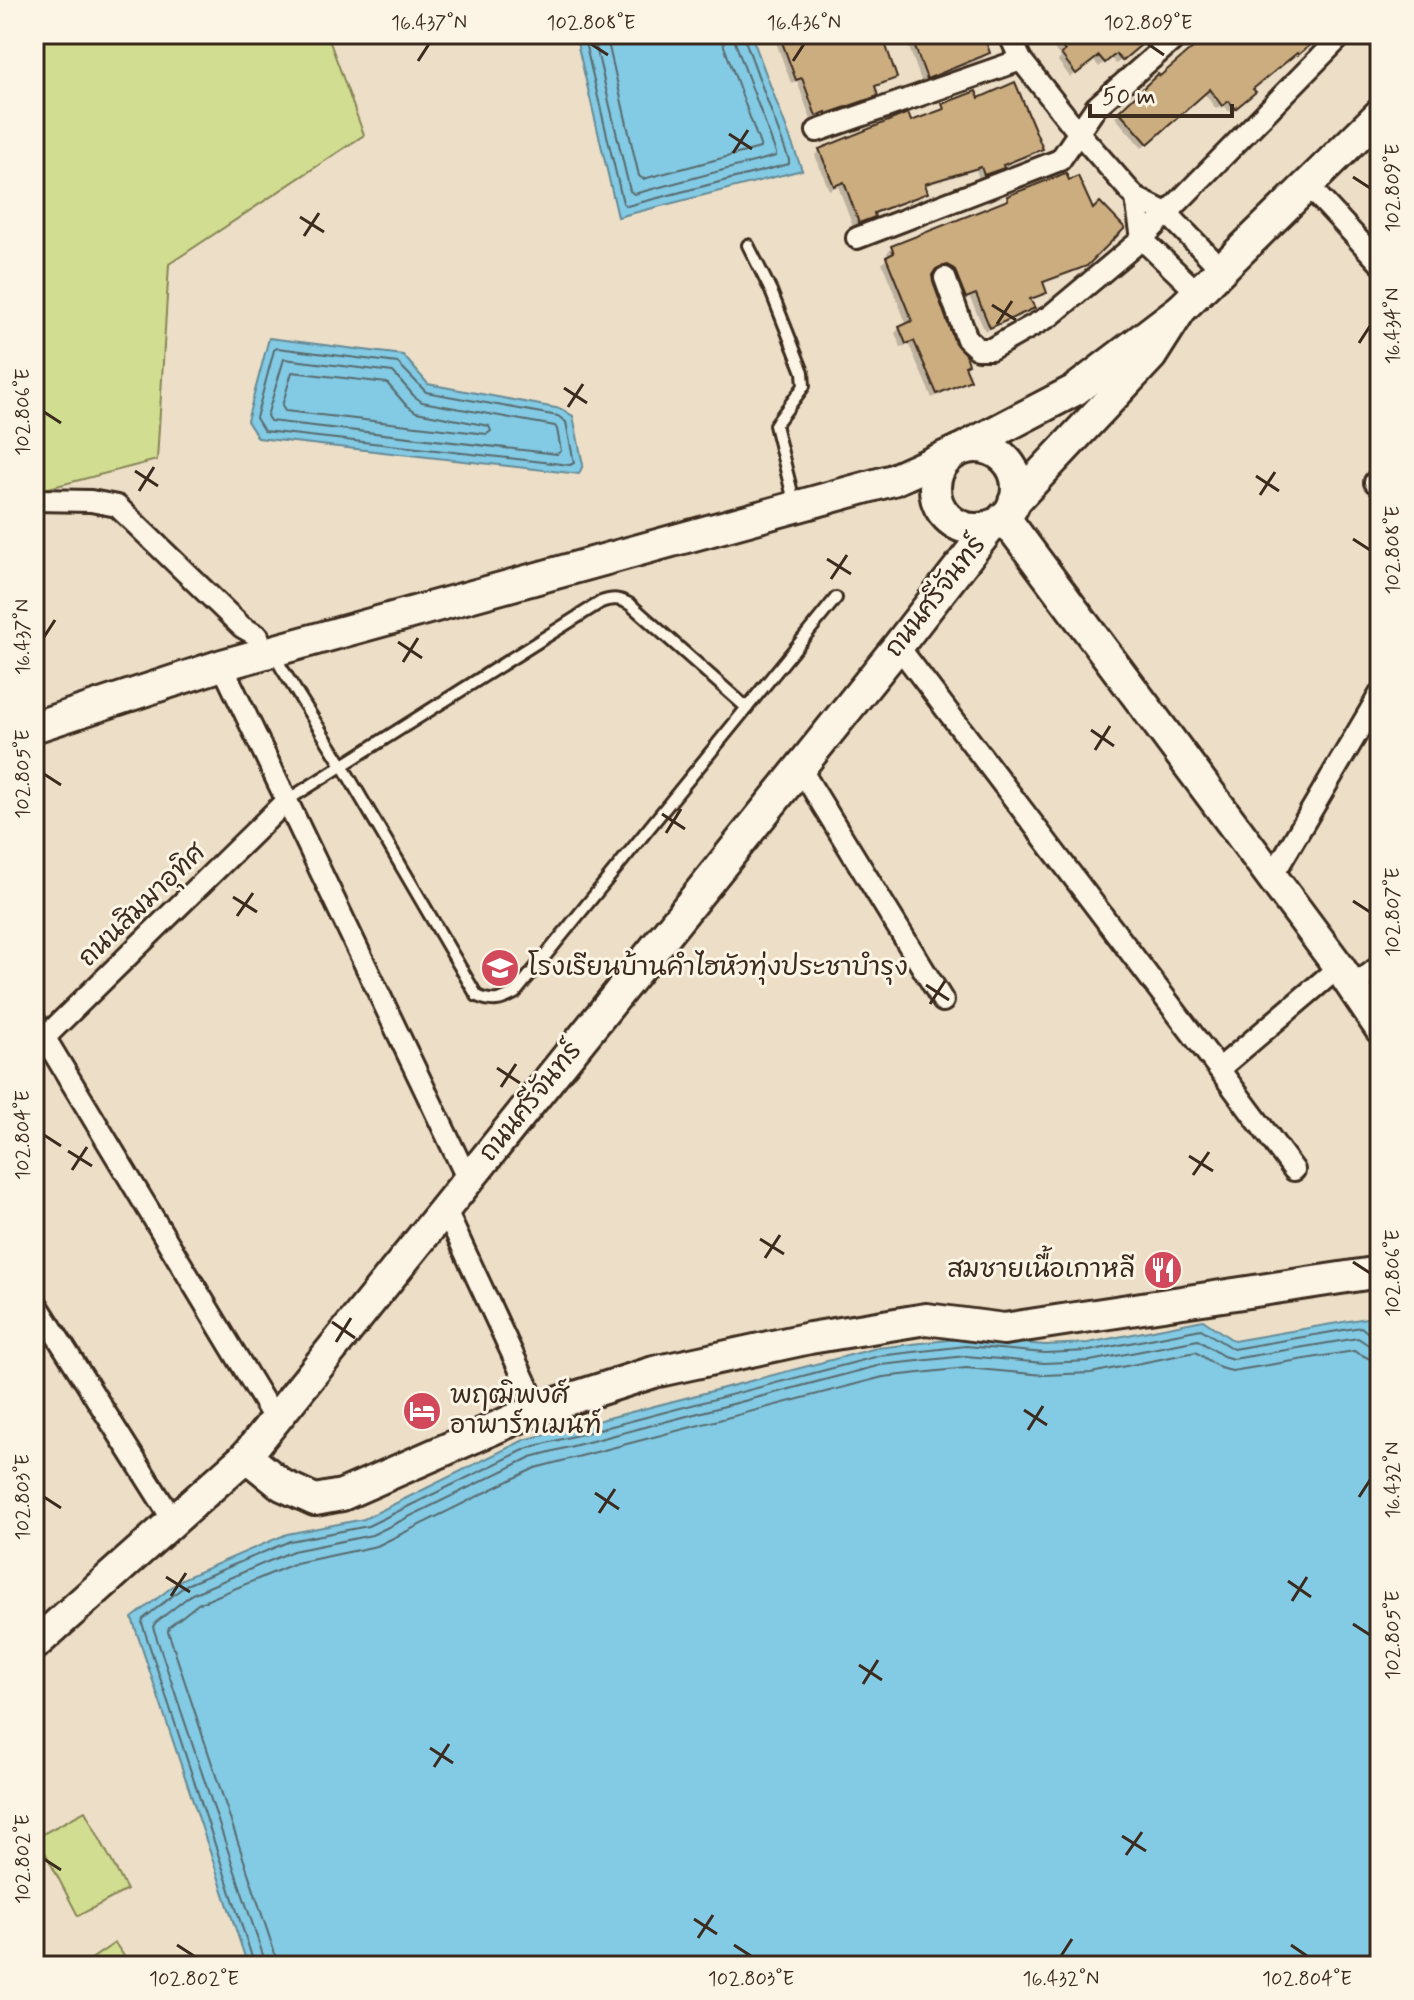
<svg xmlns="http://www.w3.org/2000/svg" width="1414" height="2000" viewBox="0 0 1414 2000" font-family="Mynerve,'Playpen Sans Thai',sans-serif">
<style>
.green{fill:#d1dd90;stroke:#868457;stroke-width:2}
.water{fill:#83cae4;stroke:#668a95;stroke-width:2}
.shadow{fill:#0003}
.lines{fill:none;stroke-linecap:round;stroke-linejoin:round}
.shore{stroke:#586a6d;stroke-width:2}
.building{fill:#cbad80;stroke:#3b2a1e;stroke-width:2}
.lane-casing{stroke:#3b2a1e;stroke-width:16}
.street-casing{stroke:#3b2a1e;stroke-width:26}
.secondary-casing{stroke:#3b2a1e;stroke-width:36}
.lane{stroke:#fcf5e5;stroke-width:10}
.street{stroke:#fcf5e5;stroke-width:20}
.secondary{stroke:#fcf5e5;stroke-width:30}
.ticks{fill:none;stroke:#3b2a1e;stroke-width:3}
.labels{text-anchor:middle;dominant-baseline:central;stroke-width:6;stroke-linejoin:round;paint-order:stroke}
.street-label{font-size:26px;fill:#3b2a1e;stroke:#fcf5e5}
.poi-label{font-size:26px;fill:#3b2a1e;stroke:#fcf5e5;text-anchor:start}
.neatline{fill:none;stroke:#3b2a1e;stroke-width:3}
.ticks-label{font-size:20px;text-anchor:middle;fill:#3b2a1e}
</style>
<rect width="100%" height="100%" fill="#eddfc7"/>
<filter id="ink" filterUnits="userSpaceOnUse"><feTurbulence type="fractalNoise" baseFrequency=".0125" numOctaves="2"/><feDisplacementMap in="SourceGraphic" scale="16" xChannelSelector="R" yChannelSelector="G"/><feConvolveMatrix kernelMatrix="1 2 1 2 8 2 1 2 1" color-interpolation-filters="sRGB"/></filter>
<g filter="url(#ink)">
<g class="green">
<polygon points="34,34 327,34 364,135 169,264 157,460 45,489 34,487"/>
<polygon points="85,1811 127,1890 78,1916 37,1837"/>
<polygon points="115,1943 131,1966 81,1966"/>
</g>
<g class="water">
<polygon points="575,34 751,34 802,170 618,217"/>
<polygon points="269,338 403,355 428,384 561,409 573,416 583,465 579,474 258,438 247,421"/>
<polygon points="1366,1318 1377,1329 1380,1340 1380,1966 248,1966 132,1618 182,1579 287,1534 364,1519 524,1440 877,1348 966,1338 1045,1345 1088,1343 1203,1320 1234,1341"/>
</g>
<g class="shadow">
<polygon points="777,34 880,34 894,77 889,82 873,88 876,95 871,100 821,118 821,116 811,120 797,81 791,83 774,37"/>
<polygon points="904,34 988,34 989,38 984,43 988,53 983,58 922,83"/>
<polygon points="1043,34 1141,34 1140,44 1116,64 1110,57 1099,67 1093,59 1070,77 1058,61 1061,58"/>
<polygon points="1223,34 1321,34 1251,90 1248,97 1229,112 1223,104 1216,109 1204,93 1142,148 1115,117 1158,77"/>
<polygon points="978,101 1041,148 1036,153 1002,167 996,172 979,179 976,170 924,186 926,192 921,197 872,215 868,222 853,227 838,186 829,190 815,155 820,150 939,113 939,111 944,106"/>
<polygon points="1008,197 1092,212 1123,228 1080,270 1042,284 1045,292 1040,297 1029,301 1032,308 1027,313 985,331 970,298 961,302 949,273 940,269 932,272 931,283 969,379 963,384 932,398 909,345 901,348 895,333 900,328 907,325 882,263 889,257 887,253 892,248 1003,202"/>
</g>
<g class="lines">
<g class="shore">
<polyline points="583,34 623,203 627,206 789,164 789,160 745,40 744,34"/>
<polyline points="593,34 630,191 634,194 776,156 776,153 735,42 734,34"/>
<polyline points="606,34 639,176 643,179 760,148 760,145 724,46 722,34"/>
<polygon points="277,348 398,363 426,392 558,416 566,422 574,463 570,465 264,431 256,418 274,350"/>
<polygon points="284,359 393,372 414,396 422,402 555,426 557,429 561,451 557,454 270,421 267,416"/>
<polygon points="292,372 387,383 405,404 416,412 489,426 491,431 487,434 285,411 282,406"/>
<polyline points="255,1966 142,1623 143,1619 186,1585 290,1541 368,1526 528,1448 879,1356 966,1346 1045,1353 1089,1351 1201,1329 1233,1349 1361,1327 1373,1337 1380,1338"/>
<polyline points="265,1966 264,1958 153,1627 155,1623 192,1594 293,1551 372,1535 531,1457 881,1365 966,1356 1044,1363 1090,1361 1198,1340 1223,1356 1233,1359 1358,1338 1370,1346 1380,1348"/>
<polyline points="277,1966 275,1954 168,1631 169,1627 198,1604 296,1563 377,1546 535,1468 883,1377 966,1368 1044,1375 1091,1373 1196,1352 1220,1368 1232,1371 1354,1351 1368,1358 1380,1360"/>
</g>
</g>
<g class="building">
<polygon points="779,34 882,34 897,78 875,86 878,96 826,114 826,112 816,116 802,78 796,80"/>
<polygon points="910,34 983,34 990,53 927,79"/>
<polygon points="1051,34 1154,34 1122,61 1116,54 1105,63 1099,56 1076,74 1061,54 1065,51"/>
<polygon points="1209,34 1324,34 1298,55 1297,53 1253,89 1256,92 1235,109 1229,101 1222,106 1210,89 1148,144 1119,111 1158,74 1160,76"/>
<polygon points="1015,82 1043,149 1003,165 1004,168 984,175 981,167 925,184 928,193 874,213 875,217 859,223 844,182 834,186 819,149 908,113 911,121 944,109 942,104 976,91 979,98"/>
<polygon points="1066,173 1069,180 1078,176 1093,209 1100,202 1125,228 1087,266 1043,282 1047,293 1030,299 1035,308 990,328 976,294 966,298 954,269 947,265 936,269 932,275 933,282 955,343 966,355 969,364 965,366 971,380 937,394 914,341 906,344 899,327 912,321 886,257 894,253 891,246 1008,200 1007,196"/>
</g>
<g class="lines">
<g class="lane-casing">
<g id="lane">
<polyline points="748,245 771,291 803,372 804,386 775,425 795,505"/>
<path d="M 276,652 L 281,667 L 342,765 L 477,996 C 493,1003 500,1001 515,993 L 836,598"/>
<path d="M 286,801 L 601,602 C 613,598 620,598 631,605 L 747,708"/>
</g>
</g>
<g class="street-casing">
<g id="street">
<polyline points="1009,34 1021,60 1078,132 1136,198 1168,214 1221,269"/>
<polyline points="817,131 1021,60"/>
<polyline points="1307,184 1380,263"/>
<polyline points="1136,198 1142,239 1197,292"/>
<polyline points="857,238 1060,160 1096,107 1180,34"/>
<polyline points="945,278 967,339 978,349 991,349 1050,316 1142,239 1343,34"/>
<polyline points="1375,482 1380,477"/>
<polyline points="34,500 91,501 117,506 242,627 258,636 261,654"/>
<polyline points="898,646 1219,1069 1294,1170"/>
<polyline points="222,665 468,1180"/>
<polyline points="800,768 943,1001"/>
<polyline points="1272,877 1380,694"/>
<polyline points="1353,987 1380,966"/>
<polyline points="34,1020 275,1420"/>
<polyline points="37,1045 286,801"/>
<polyline points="1219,1069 1339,967"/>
<polyline points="445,1209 538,1409"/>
<polyline points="34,1300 173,1520"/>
</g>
</g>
<g class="secondary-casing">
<g id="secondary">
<circle cx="976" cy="488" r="41"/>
<polyline points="1014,502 1151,356 1181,309 1380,114"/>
<polyline points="1004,517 1339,967 1380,1028"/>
<polyline points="34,727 222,665 893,480 960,450 1075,390 1181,309"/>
<polyline points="246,1456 282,1485 315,1500 342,1495 538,1409 654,1372 810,1338 926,1319 1004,1329 1380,1272"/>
<polyline points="34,1645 246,1456 898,646 992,525"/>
</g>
</g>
<use href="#lane" class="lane"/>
<use href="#street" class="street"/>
<use href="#secondary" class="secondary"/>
</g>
</g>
<path class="ticks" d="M 591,44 L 608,55M 1148,44 L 1164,55M 418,61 L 429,44M 793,61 L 804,44M 729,134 L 752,149M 733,153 L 748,130M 1353,177 L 1370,188M 300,217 L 324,232M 304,236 L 319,213M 992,305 L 1016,320M 997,324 L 1012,301M 1359,343 L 1370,326M 564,388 L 587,403M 568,407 L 583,384M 44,412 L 61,423M 135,471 L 158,486M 1256,476 L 1279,491M 139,491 L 154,467M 1260,495 L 1275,472M 1353,539 L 1370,550M 827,559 L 851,574M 831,579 L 847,555M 44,637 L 55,620M 398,642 L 422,658M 403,662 L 418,638M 1091,730 L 1114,746M 1095,750 L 1110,726M 44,774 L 61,785M 662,814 L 685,829M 666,833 L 681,809M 233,897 L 257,912M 1353,901 L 1370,912M 237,916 L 253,893M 926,985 L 949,1000M 930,1004 L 945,981M 497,1068 L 520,1083M 501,1087 L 516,1064M 44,1135 L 61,1146M 68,1151 L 92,1166M 1189,1156 L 1213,1171M 72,1170 L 87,1147M 1193,1175 L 1209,1152M 760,1239 L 784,1254M 765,1258 L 780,1235M 1353,1262 L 1370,1273M 332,1322 L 355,1338M 336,1342 L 351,1318M 1024,1410 L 1047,1425M 1028,1430 L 1043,1406M 595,1493 L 619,1509M 44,1497 L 61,1508M 1359,1497 L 1370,1480M 599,1513 L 615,1489M 166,1577 L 190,1592M 1288,1581 L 1311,1597M 171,1596 L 186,1573M 1292,1601 L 1307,1577M 1353,1624 L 1370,1635M 859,1665 L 882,1680M 863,1684 L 878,1660M 430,1748 L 453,1763M 434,1767 L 449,1744M 1122,1836 L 1146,1851M 1126,1855 L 1142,1832M 44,1859 L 61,1870M 694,1919 L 717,1934M 698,1938 L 713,1915M 177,1945 L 194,1956M 734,1945 L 751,1956M 1291,1945 L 1307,1956M 1061,1956 L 1072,1939"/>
<defs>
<g id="school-disc" transform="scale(2)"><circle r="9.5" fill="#d1495b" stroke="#fcf5e5"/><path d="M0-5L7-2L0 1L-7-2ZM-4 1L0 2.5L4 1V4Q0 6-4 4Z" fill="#fff"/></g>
<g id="restaurant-disc" transform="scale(2)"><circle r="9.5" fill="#d1495b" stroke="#fcf5e5"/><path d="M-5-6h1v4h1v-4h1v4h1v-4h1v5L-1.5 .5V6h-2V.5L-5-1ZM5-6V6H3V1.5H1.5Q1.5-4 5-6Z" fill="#fff"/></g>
<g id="hotel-disc" transform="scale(2)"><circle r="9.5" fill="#d1495b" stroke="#fcf5e5"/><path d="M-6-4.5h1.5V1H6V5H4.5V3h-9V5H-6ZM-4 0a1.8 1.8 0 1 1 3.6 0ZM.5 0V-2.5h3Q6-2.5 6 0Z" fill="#fff"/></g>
</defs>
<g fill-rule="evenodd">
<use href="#school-disc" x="500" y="968"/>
<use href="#restaurant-disc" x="1163" y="1270"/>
<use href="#hotel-disc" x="422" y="1411"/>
</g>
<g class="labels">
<g class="street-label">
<text transform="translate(936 597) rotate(-52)">ถนนศรีจันทร์</text>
<text transform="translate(142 906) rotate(-44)">ถนนสิมมาอุทิศ</text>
<text transform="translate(531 1102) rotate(-51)">ถนนศรีจันทร์</text>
</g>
<g class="poi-label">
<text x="528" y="968">โรงเรียนบ้านคำไฮหัวทุ่งประชาบำรุง</text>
<text x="1135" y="1270" text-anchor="end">สมชายเนื้อเกาหลี</text>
<text x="450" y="1396">พฤฒิพงศ์<tspan x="450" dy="30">อาพาร์ทเมนท์</tspan></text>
</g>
</g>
<rect width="1414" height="2000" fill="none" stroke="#fcf5e5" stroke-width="88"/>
<path d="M1090 104v12h142v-12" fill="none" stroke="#3b2a1e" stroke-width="4"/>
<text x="1102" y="104" font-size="24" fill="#3b2a1e" stroke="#fcf5e5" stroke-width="6" paint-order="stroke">50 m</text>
<rect x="44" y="44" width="1326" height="1912" class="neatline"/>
<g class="ticks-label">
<text x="429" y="29">16.437°N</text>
<text x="591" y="29">102.808°E</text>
<text x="804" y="29">16.436°N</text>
<text x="1148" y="29">102.809°E</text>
<text transform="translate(1392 188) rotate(-90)" y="7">102.809°E</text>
<text transform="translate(1392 326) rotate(-90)" y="7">16.434°N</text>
<text transform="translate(22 412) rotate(-90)" y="7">102.806°E</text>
<text transform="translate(1392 550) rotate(-90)" y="7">102.808°E</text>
<text transform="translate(22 637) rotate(-90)" y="7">16.437°N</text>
<text transform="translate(22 774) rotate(-90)" y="7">102.805°E</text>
<text transform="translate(1392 912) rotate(-90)" y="7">102.807°E</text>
<text transform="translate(22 1135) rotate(-90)" y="7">102.804°E</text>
<text transform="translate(1392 1273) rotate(-90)" y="7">102.806°E</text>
<text transform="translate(1392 1480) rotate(-90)" y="7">16.432°N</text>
<text transform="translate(22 1497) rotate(-90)" y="7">102.803°E</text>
<text transform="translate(1392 1635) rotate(-90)" y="7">102.805°E</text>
<text transform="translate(22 1859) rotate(-90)" y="7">102.802°E</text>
<text x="194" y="1985">102.802°E</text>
<text x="751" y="1985">102.803°E</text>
<text x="1061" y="1985">16.432°N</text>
<text x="1307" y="1985">102.804°E</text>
</g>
</svg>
